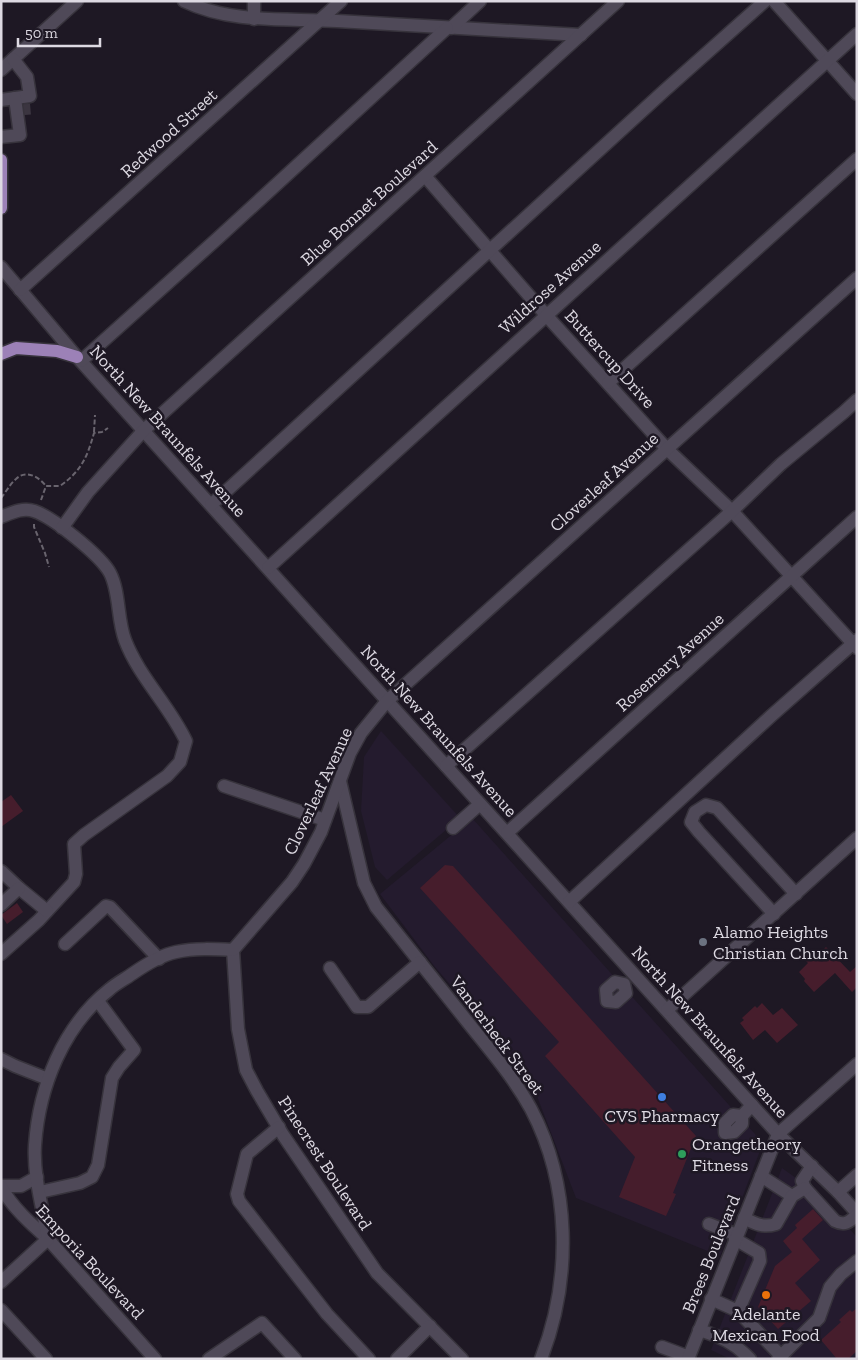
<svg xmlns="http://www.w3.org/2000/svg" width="858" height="1360" viewBox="0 0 858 1360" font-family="'Zilla Slab',serif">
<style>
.built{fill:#241b2e}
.building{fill:#461d2c}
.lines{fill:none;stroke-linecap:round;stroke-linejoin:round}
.minor-tunnel{stroke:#3b3540;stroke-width:12;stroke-dasharray:12 6;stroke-linecap:butt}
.minor-casing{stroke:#37333c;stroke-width:15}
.major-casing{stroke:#37333c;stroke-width:15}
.path{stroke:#69646e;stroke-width:2;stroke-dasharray:5 2.5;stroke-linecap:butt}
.minor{stroke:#4f4958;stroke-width:12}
.major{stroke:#9c81b7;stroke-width:12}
.worship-dot{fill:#6b7280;stroke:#1e1824;stroke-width:2}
.shop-dot{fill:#3f7fe0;stroke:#1e1824;stroke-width:2}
.leisure-dot{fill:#2e9e5b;stroke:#1e1824;stroke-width:2}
.food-dot{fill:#e8710a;stroke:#1e1824;stroke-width:2}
.labels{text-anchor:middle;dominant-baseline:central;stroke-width:5;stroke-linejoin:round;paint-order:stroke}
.street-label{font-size:18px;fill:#ddd9e2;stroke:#1e1824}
.poi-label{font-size:18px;fill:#ddd9e2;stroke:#1e1824;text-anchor:start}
</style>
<rect width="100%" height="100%" fill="#1e1824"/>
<g class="built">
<polygon points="381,731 460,818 387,880 375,867 361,811 364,757"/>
<polygon points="472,818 763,1143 720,1256 576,1198 530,1078 435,967 380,894"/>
<polygon points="782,1168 814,1191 857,1237 857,1359 730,1359 711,1350"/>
</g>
<g class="building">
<polygon points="11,795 23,811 1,827 1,802"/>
<polygon points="445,865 453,866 696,1136 673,1193 676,1194 666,1216 619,1197 635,1157 545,1056 559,1042 420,888"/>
<polygon points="17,903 23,912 7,924 1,915"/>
<polygon points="826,947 850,972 857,966 857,987 852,992 835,973 814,992 804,981 805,979 799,972 808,963 804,959 810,953 814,958"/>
<polygon points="762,1003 773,1015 782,1008 798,1025 777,1043 765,1030 753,1040 740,1023 744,1020 742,1018 755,1006 757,1008"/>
<polygon points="813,1209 823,1220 802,1239 820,1260 795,1283 811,1301 778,1329 758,1307 775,1266 792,1252 783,1241 797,1228 795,1225"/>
<polygon points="857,1308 857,1351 848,1359 837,1359 821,1340 841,1322 839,1320 850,1310 852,1312"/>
</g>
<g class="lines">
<polyline class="minor-tunnel" points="24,104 25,115"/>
<g class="minor-casing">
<g id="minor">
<path d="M 184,1 C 232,24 286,18 337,21 C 418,26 500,30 581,35"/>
<polyline points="774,1 857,94"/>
<polyline points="254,19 254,1"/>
<polyline points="451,28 480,1"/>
<polyline points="1,70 77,1"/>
<polyline points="1,100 30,96 27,77 13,59"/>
<polyline points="1,137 20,135 15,98"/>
<polyline points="425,176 546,315 667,449 732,511 857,648"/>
<polyline points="1,267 77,357 778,1134 838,1192 857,1213"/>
<polyline points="20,290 341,1"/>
<polyline points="81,361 218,238 447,28"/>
<polyline points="608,383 857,159"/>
<polyline points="211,505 664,91 765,1"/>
<path d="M 1,517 C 11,513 23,507 34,511 C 53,517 101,556 110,573 C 120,592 117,619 125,640 C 139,677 169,705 186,741 L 180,762 L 167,776 L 84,835 L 74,844 L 76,874 L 74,882 L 39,920 L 1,954"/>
<polyline points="62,528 88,492 144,430 618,1"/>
<polyline points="268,568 857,34"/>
<polyline points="446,766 732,511 781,464 844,412 857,400"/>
<path d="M 340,781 L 364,883 L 376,907 C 406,945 436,982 466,1020 C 489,1049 513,1076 531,1109 C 571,1185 572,1279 541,1359"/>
<polyline points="224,786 325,820"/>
<polyline points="453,828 480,804"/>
<polyline points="507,833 857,517"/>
<polyline points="1,871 19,888 47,911"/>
<polyline points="569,902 771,716 857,640"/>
<polyline points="1,905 19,888"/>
<polyline points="774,914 699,832 691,822 695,812 706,805 717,808 796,894"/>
<polyline points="65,944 106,906 110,907 159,959"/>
<polyline points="233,950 238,1029 246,1070 257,1091 283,1135 377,1273 462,1359"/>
<polyline points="330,968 357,1007 368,1007 420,962"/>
<polygon points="615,982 624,984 626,993 616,1002 607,1001 606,990"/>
<polyline points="667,1010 857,838"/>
<polyline points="1,1059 15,1066 48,1079"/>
<polyline points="742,1116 733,1115 725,1123 725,1133 734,1132 742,1124 742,1116 752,1105"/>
<polyline points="279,1127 247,1154 237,1194 239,1201 327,1314 369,1359"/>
<path d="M 812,1166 L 802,1181 L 805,1188 L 835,1221 C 845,1226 849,1222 857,1215"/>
<polyline points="761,1176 792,1196"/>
<polyline points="1,1186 21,1186 37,1177"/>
<path d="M 1,1187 C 12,1207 31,1224 48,1239 L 155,1359"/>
<polyline points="40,1192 80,1183 92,1177 98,1165 112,1078 119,1067 134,1050 98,1001"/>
<polyline points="838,1192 857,1175"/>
<path d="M 744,1218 C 756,1224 763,1228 776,1224 L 792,1196 L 805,1188"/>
<polyline points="709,1224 737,1235"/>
<path d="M 1,1282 L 48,1239 C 43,1209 33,1176 35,1145 C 39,1087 63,1026 110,989 C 117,983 125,979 132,974 C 145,965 161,955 176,952 C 195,948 214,949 233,950 L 292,882 L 304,864 L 321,832 L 350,753 L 361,733 L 387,701 L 857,278"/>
<polyline points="711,1299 738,1311 760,1261 759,1253 735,1239"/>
<polyline points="1,1310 46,1359"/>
<polyline points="738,1311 781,1356"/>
<path d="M 699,1330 C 719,1336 735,1343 750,1359"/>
<polyline points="662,1347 689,1357"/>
<polyline points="209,1359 262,1323 295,1359"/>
<polyline points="397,1359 430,1326"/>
<polyline points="688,1359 778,1134 857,1064"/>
<polyline points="778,1359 819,1318 830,1287 841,1274 857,1261"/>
</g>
</g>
<g class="major-casing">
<g id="major">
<polyline points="1,160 1,208"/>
<polyline points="1,354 16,348 57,351 77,357"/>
</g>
</g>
<g class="path">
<polyline points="94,432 95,415"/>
<path d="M 1,498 C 6,492 10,484 16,479 C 26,469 39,477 46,486"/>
<path d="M 41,500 L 46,486 L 60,486 C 81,471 87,458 94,433 L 102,432 L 108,428"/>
<polyline points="34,524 34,527 45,553 49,567"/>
</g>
<use href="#minor" class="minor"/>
<use href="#major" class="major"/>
</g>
<circle class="worship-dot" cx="703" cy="942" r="5"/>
<circle class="shop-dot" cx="662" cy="1097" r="5"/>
<circle class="leisure-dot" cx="682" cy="1154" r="5"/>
<circle class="food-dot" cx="766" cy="1295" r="5"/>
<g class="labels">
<g class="street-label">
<text transform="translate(169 133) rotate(-42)">Redwood Street</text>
<text transform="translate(369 203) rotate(-42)">Blue Bonnet Boulevard</text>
<text transform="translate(550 287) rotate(-42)">Wildrose Avenue</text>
<text transform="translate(610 359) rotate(48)">Buttercup Drive</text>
<text transform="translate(168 431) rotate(48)">North New Braunfels Avenue</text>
<text transform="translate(604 482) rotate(-42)">Cloverleaf Avenue</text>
<text transform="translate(670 662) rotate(-42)">Rosemary Avenue</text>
<text transform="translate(439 731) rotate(48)">North New Braunfels Avenue</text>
<text transform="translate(318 791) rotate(-65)">Cloverleaf Avenue</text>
<text transform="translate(710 1032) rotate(48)">North New Braunfels Avenue</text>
<text transform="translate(497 1035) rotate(53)">Vanderheck Street</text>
<text transform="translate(325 1163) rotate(57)">Pinecrest Boulevard</text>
<text transform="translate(711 1254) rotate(-68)">Brees Boulevard</text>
<text transform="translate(90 1262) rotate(47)">Emporia Boulevard</text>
</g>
<g class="poi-label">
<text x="713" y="932">Alamo Heights<tspan x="713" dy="21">Christian Church</tspan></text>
<text x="662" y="1116" text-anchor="middle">CVS Pharmacy</text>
<text x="692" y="1144">Orangetheory<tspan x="692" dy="21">Fitness</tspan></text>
<text x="766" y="1314" text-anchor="middle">Adelante<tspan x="766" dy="21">Mexican Food</tspan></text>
</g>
</g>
<rect width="858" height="1360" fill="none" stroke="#ddd9e2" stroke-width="5"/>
<path d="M18 38v8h82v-8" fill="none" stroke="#ddd9e2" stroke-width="2.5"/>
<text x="25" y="38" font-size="15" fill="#ddd9e2" stroke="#1e1824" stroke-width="4" paint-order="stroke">50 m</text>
</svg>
